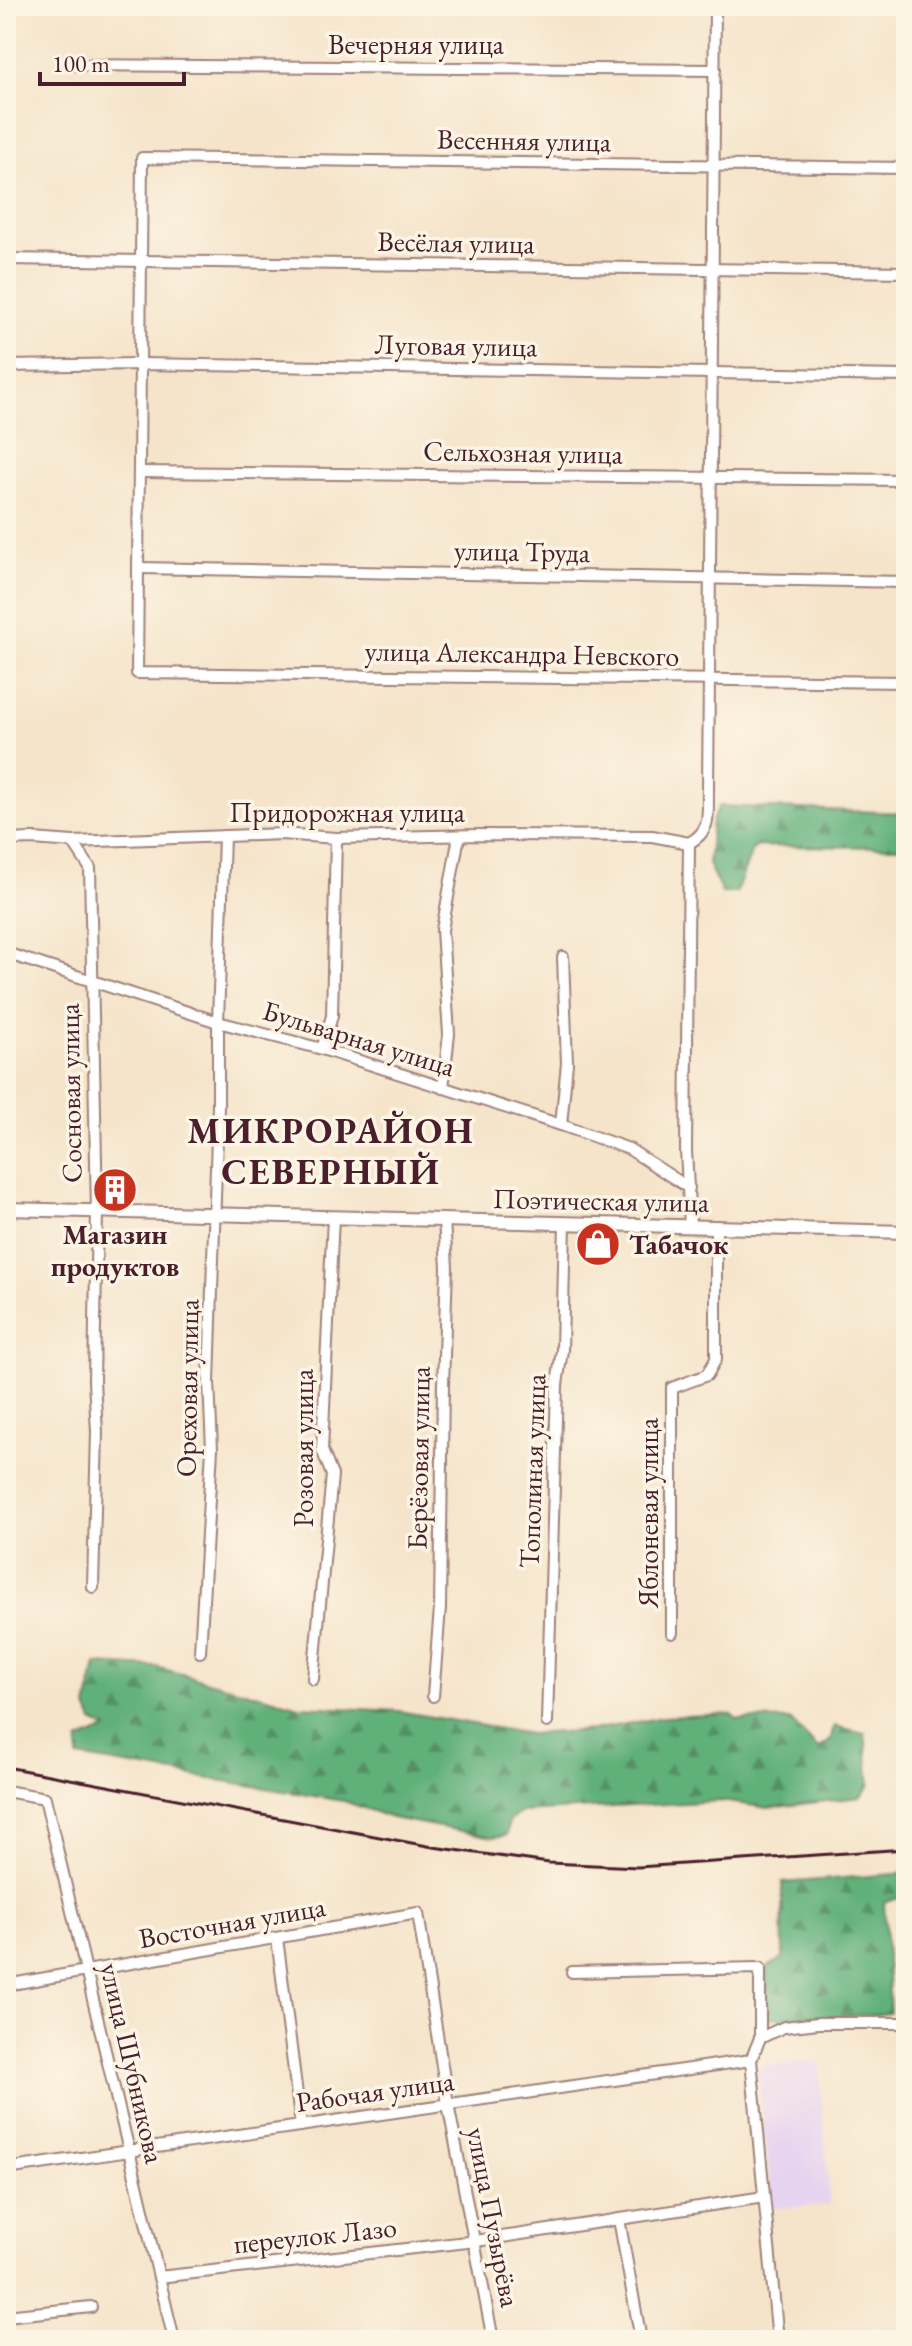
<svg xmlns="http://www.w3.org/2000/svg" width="912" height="2346" viewBox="0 0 912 2346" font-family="'EB Garamond',serif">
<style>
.built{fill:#e6d3f0}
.forest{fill:url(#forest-firs);stroke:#566852;stroke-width:2}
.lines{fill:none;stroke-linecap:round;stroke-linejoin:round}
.minor-casing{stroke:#a0827a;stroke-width:14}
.tertiary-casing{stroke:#a0827a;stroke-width:16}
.minor{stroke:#fff;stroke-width:10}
.tertiary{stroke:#fff;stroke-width:12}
.rail{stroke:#4a1f2b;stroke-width:3}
.labels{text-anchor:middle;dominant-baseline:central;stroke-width:7;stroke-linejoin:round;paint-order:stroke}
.street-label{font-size:28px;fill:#4a1f2b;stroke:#fcf5e5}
.poi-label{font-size:28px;font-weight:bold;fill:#4a1f2b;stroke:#fcf5e5}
.district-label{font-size:36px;font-weight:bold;letter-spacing:2px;fill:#4a1f2b;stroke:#fcf5e5}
</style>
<defs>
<pattern id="forest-firs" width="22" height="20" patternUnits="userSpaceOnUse" patternTransform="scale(2)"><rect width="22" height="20" fill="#61b07a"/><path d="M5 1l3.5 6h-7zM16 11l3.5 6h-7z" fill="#528f64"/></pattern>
</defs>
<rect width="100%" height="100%" fill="#fcf5e5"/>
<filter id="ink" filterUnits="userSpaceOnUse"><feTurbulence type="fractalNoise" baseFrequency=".0125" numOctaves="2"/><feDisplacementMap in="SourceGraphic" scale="16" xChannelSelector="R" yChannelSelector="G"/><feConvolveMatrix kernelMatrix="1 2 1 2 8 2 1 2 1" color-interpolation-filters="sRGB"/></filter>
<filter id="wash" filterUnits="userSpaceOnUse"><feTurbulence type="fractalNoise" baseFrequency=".006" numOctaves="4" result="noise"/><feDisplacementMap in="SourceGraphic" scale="32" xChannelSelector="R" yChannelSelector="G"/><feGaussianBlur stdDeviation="1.8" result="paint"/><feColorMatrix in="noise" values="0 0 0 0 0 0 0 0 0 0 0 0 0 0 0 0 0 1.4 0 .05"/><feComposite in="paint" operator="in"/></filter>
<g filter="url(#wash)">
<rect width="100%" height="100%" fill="#f5e4ca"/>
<polygon class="built" points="819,2061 830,2205 773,2208 757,2066"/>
<g class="forest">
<polygon points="719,806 906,813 906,847 758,846 752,850 736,893 722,893 708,864 712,821"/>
<polygon points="96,1664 156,1667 300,1706 398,1711 530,1734 592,1730 664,1717 731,1714 737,1719 790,1720 818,1749 830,1741 834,1726 865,1733 870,1785 860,1797 768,1808 722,1801 521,1812 509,1821 507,1835 493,1837 392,1818 344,1801 78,1757 79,1741 107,1729 93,1722 87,1708"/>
<polygon points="906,1873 906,1896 884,1902 890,2013 874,2015 767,2018 765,1968 783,1959 782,1883"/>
</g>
</g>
<g filter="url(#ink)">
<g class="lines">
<g class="minor-casing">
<g id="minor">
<polyline points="68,65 715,70"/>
<polyline points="906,168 142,158 137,673 906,682"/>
<polyline points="6,259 906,272"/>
<polyline points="6,366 140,364 906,376"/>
<polyline points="139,472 906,480"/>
<polyline points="138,568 906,582"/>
<polyline points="6,840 33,839 73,842 281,834 336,838 480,835 652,836 689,843"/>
<polyline points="73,842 90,868 97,1211 94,1381 97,1432 93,1587"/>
<path d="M 689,843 C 713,830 707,813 708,789 L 715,6"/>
<polyline points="689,843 686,1150 690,1227"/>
<polyline points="6,953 218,1022 322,1049 561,1125 629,1149 689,1188"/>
<polyline points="322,1049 332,1016 336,838"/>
<polyline points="443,1088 449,1034 442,930 459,836"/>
<polyline points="561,1125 567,1063 563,957"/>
<polyline points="672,1633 672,1388 707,1375 716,1359 716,1227"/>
<polyline points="200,1652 212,1449 209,1382 218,1106 218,1022 224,836"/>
<polyline points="313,1679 332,1475 322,1450 333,1217"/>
<polyline points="433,1696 440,1608 443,1385 447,1267 444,1220"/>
<polyline points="547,1722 557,1385 562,1350 565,1223"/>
<polyline points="6,1791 45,1798 174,2340"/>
<polyline points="277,1938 301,2126"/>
<polyline points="572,1972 760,1968 760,2038"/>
<polyline points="6,1985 418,1913 448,2104 493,2340"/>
<polyline points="6,2169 751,2060"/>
<polyline points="619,2219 641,2340"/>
<polyline points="159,2277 476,2241 764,2197"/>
<polyline points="6,2316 91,2307"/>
<polyline points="778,2340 751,2060 760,2038 784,2027 818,2023 906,2023"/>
</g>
</g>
<g class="tertiary-casing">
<polyline id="tertiary" points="6,1209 906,1232"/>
</g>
<use href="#minor" class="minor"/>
<use href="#tertiary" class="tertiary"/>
<polyline class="rail" points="6,1767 433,1847 549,1863 638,1867 906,1849"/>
</g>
</g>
<defs>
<g id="building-disc" transform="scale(2.3)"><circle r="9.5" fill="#c8321e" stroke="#fcf5e5"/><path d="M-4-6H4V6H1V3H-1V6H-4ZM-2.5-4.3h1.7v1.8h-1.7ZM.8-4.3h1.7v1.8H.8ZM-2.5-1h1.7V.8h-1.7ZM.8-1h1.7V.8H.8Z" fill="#fff"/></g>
<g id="shop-disc" transform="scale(2.3)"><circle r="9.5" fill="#c8321e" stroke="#fcf5e5"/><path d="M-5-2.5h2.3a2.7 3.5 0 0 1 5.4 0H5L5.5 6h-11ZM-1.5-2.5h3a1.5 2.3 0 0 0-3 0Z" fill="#fff"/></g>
</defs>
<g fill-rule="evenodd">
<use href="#building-disc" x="115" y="1190"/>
<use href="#shop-disc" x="598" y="1244"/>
</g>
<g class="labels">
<g class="street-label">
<text x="416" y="44">Вечерняя улица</text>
<text transform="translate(524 140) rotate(1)">Весенняя улица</text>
<text transform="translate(456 242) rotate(1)">Весёлая улица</text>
<text transform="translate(456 345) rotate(1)">Луговая улица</text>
<text transform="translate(523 452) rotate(1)">Сельхозная улица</text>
<text transform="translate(522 551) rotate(1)">улица Труда</text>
<text transform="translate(522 653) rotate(1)">улица Александра Невского</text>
<text x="347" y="812">Придорожная улица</text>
<text transform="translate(359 1038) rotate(17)">Бульварная улица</text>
<text transform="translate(70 1093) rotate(-91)">Сосновая улица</text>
<text transform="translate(601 1200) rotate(1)">Поэтическая улица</text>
<text transform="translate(187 1388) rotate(-89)">Ореховая улица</text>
<text transform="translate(303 1448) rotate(-90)">Розовая улица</text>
<text transform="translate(418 1458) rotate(-89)">Берёзовая улица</text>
<text transform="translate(532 1471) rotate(-88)">Тополиная улица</text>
<text transform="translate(648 1513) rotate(-90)">Яблоневая улица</text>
<text transform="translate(232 1922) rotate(-10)">Восточная улица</text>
<text transform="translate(133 2063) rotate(77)">улица Шубникова</text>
<text transform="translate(375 2091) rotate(-8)">Рабочая улица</text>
<text transform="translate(494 2217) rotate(79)">улица Пузырёва</text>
<text transform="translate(315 2235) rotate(-6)">переулок Лазо</text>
</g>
<g class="poi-label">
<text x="115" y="1234">Магазин<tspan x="115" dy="32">продуктов</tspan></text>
<text x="629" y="1244" text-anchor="start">Табачок</text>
</g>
<g class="district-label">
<text x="331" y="1130">МИКРОРАЙОН<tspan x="331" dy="41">СЕВЕРНЫЙ</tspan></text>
</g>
</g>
<rect width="912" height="2346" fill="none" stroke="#fcf5e5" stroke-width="32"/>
<path d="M40 72v12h144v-12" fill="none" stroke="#4a1f2b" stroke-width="4"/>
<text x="52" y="72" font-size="24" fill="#4a1f2b" stroke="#fcf5e5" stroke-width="6" paint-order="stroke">100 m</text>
</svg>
